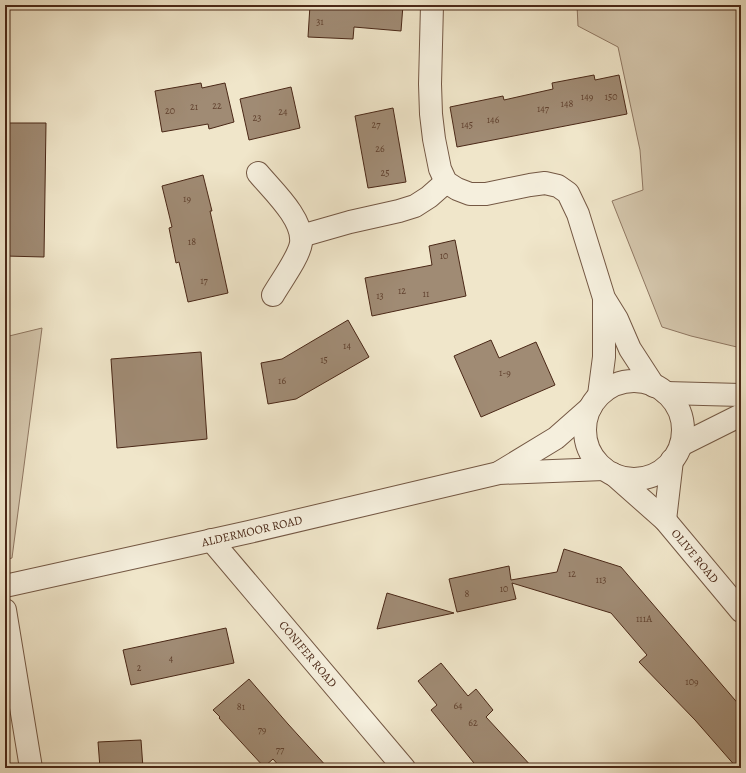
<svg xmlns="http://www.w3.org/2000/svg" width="746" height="773" viewBox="0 0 746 773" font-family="Alegreya,serif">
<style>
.green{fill:#d4c6ac;stroke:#8f7762}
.building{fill:#a08b74;stroke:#4a2817}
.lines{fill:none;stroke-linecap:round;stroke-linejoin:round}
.minor-casing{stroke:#745844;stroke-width:24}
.tertiary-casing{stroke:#745844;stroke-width:24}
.minor{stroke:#f5efdd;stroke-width:22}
.tertiary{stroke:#f5efdd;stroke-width:22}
.labels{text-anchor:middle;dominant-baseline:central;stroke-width:3;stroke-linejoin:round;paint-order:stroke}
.number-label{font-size:10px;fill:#60412e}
.street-label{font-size:12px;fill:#4a2817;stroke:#f5efdd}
</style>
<rect width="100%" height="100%" fill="#f0e6ca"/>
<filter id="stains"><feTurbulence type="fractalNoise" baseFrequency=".005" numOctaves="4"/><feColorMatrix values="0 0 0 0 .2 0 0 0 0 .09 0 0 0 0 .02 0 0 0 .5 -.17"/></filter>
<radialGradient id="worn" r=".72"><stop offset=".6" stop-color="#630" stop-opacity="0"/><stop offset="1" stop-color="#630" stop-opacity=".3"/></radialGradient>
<g class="green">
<polygon points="577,5 741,5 741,348 691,336 662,327 612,201 643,190 640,150 618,47 578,26"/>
<polygon points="42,328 12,558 5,560 5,337"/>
</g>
<g class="building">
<polygon points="310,5 403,5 401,31 354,27 353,39 308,37"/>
<polygon points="594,75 595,80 619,75 627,114 457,147 450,107 503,96 504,100 553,89 552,83"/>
<polygon points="201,83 202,88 225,83 234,122 209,129 208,124 162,132 155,91"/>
<polygon points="291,87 300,128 249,140 240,99"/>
<polygon points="393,108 406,182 368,188 355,116"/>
<polygon points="5,123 46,123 44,257 5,256"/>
<polygon points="203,175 212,211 210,211 228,293 188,302 179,262 176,263 169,228 172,227 162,186"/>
<polygon points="455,240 466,296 372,316 365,278 432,265 429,246"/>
<polygon points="348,320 369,357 296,399 268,404 261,363 282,359"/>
<polygon points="491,340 499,358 536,342 555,385 481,417 454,356"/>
<polygon points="201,352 207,439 117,448 111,359"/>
<polygon points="564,549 621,567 741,707 741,768 737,768 695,720 639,662 647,655 611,613 512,583 516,599 457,612 449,579 509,566 511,580 557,572"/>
<polygon points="387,593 454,613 377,629"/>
<polygon points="226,628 234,663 131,685 123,650"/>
<polygon points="441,663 468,696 476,689 493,710 486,717 533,768 478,768 431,710 437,705 418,681"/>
<polygon points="249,679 288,724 328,768 281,768 273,759 264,767 219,718 220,717 213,710"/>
<polygon points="141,740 143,768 100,768 98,742"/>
</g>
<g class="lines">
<g class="minor-casing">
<g id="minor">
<polyline points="432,5 430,84 431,114 434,139 440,169 446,182 457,189 470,194 486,194 530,185 545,183 558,186 568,193 578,214 604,298 617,319 630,349 654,386"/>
<path d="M 258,173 C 272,190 304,219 301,243 C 299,257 281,281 273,295"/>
<polyline points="301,236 350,222 399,211 415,206 429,197 446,182"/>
<polyline points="599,395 604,357 604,299"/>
<polyline points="211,540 404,768"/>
</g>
</g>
<g class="tertiary-casing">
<g id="tertiary">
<circle cx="634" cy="430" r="49"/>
<polyline points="666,393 741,395"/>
<polyline points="681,445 741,415"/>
<polyline points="500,472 556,438 590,408"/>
<polyline points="613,474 665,520 741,611"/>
<polyline points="665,520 672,460"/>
<polyline points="5,586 249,532 499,473 604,469"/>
<polyline points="5,610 31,768"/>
</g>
</g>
<use href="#minor" class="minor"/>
<use href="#tertiary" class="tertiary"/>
</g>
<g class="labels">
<g class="number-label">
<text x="320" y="21">31</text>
<text x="587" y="96">149</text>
<text x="611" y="96">150</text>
<text x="567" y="103">148</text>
<text x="217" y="105">22</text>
<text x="194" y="106">21</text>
<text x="543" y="108">147</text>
<text x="170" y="110">20</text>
<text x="283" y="111">24</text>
<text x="257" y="117">23</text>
<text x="493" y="119">146</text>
<text x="376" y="124">27</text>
<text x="467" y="124">145</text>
<text x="380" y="148">26</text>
<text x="385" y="172">25</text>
<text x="187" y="198">19</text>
<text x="192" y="241">18</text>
<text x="444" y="255">10</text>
<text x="204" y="280">17</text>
<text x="402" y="290">12</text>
<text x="426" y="293">11</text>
<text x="380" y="295">13</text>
<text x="347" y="345">14</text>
<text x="324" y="359">15</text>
<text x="505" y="372">1-9</text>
<text x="282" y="380">16</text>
<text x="572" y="573">12</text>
<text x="601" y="579">113</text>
<text x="504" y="588">10</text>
<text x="467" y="593">8</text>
<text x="644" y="618">111A</text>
<text x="171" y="658">4</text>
<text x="139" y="667">2</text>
<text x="692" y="681">109</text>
<text x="458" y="705">64</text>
<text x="241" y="706">81</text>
<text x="473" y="722">62</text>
<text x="262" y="729">79</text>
<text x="280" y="749">77</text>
</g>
<g class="street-label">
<text transform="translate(252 531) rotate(-13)">ALDERMOOR ROAD</text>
<text transform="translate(695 556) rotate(50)">OLIVE ROAD</text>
<text transform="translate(308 654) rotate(50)">CONIFER ROAD</text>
</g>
</g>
<rect width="746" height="773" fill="none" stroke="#f0e6ca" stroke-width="20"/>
<rect x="6" y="6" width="734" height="761" fill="none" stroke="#4a2817" stroke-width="2"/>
<rect x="10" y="10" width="726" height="753" fill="none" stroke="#4a2817"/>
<rect width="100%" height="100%" filter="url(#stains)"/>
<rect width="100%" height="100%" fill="url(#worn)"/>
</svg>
